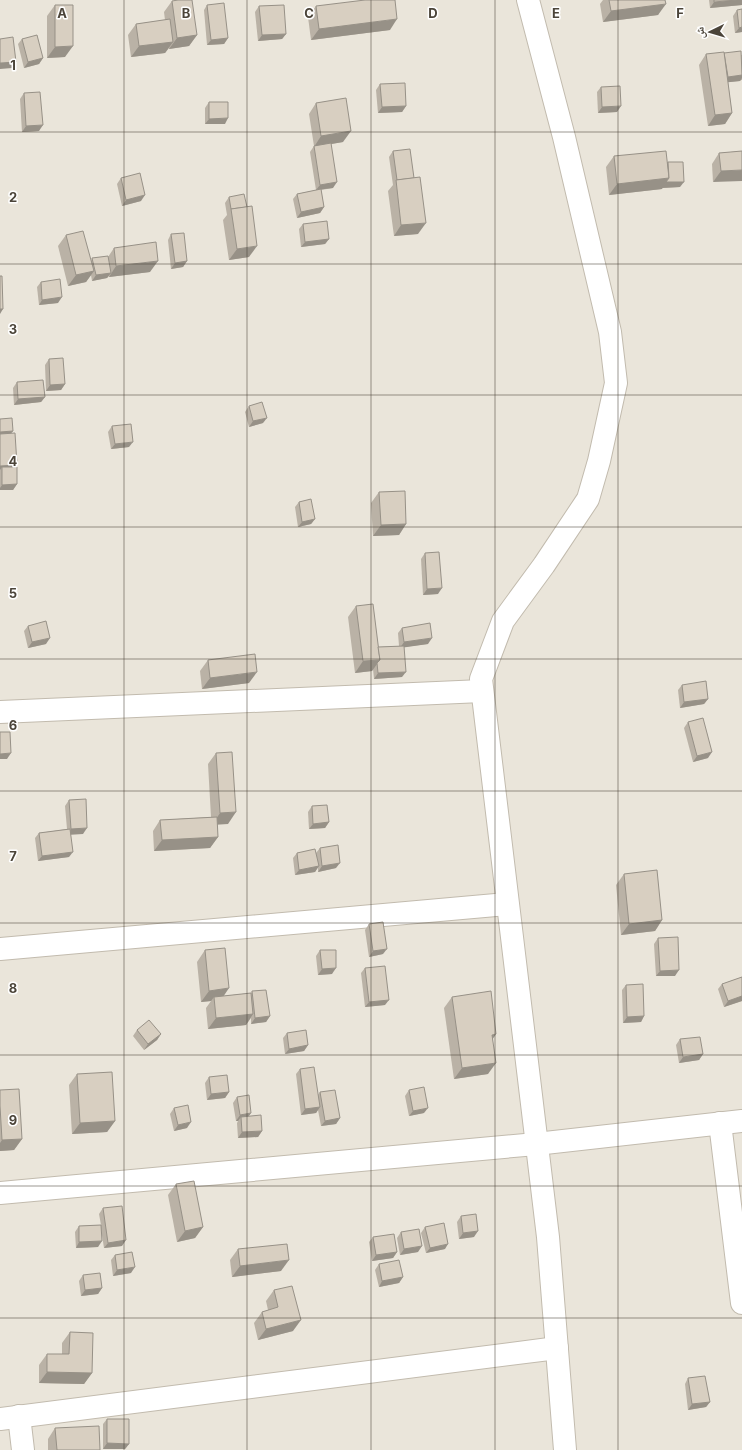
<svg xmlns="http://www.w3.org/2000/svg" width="742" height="1450" viewBox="0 0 742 1450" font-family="Inter,'Noto Naskh Arabic',sans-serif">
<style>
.residential{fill:#eae5da}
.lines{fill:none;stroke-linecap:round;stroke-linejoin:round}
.minor-casing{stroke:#c2bbae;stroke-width:24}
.tertiary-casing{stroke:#c2bbae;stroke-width:24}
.minor{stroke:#fff;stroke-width:22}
.tertiary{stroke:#fff;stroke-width:22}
.wall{fill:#bab2a6}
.shaded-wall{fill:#979187}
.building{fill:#d8cfc1;stroke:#979187}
.grid{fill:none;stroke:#4b4439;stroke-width:1;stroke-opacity:0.55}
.grid-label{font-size:13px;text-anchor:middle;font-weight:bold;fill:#4b4439;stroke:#fff;stroke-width:3;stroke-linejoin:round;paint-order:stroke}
</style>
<rect width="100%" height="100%" fill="#f6f3ec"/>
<rect class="residential" x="0" y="0" width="742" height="1450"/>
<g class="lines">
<g class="minor-casing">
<g id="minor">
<polyline points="0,712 482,691"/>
<polyline points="0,949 507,904"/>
<polyline points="720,1123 742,1303"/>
<polyline points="0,1193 536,1144 742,1121"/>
<polyline points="19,1416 23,1450"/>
<polyline points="0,1419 557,1348"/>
</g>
</g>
<g class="tertiary-casing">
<polyline id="tertiary" points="528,0 564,137 610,332 616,383 599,461 588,499 544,565 503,621 481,679 548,1237 565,1450"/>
</g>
<use href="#minor" class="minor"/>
<use href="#tertiary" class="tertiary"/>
</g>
<g class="wall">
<polygon points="603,0 665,0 658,15 603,22 600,4"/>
<polygon points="709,0 742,0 742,5 710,8"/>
<polygon points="172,1 197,35 189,46 169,49 169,48 165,53 131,57 128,35 136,24 165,20 164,12"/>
<polygon points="55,5 65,57 47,58 47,16"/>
<polygon points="207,5 228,38 224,44 207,45 204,10"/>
<polygon points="259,6 286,34 282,39 258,41 255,12"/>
<polygon points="316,6 390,30 311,40 308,17"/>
<polygon points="737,10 742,32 735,33 733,16"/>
<polygon points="22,39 43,58 39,64 24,68 18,44"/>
<polygon points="724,53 742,55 742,80 741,80 740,81 728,82 732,113 725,124 708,126 699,65 706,54"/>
<polygon points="380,84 406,106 402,112 378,113 376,90"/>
<polygon points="601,87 617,112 598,113 597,92"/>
<polygon points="24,93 39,131 22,132 20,99"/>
<polygon points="209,102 225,124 205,124 205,108"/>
<polygon points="316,103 343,142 331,144 333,188 321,190 324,207 320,213 297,218 293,199 297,194 316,190 310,152 314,146 309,114"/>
<polygon points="393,151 414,178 418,234 394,236 388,191 393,185 389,157"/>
<polygon points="742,151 713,182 712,164 719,153"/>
<polygon points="614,156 668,162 680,187 662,188 662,189 609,195 606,167"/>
<polygon points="121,178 141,201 122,206 117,184"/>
<polygon points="229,197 249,257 229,260 223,220 227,215 225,203"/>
<polygon points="303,224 329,239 325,244 301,247 299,229"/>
<polygon points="171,234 187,261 183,267 171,269 168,240"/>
<polygon points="66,235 91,261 92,258 108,257 114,248 150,272 109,277 109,276 107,278 92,281 91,275 86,282 68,286 58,246"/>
<polygon points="41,282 58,303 39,305 37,287"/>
<polygon points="49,359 65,384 61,390 46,391 45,365"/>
<polygon points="17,382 45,397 41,402 14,405 13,388"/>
<polygon points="249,406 263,423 249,427 245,412"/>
<polygon points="0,419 13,431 11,433 17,465 15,467 17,484 13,490 0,490"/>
<polygon points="112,426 129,447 111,449 108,432"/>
<polygon points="379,492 406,524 399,535 373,536 371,503"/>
<polygon points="299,502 315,519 311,524 298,527 295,507"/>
<polygon points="425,553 438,594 423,595 421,559"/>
<polygon points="356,606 378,647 399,646 398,633 402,628 428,644 404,647 402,677 374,679 373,669 372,671 355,673 348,617"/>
<polygon points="28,626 46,644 28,648 24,631"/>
<polygon points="208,660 249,683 202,689 200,671"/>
<polygon points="682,685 708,699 704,704 680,708 678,690"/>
<polygon points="688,722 708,758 693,762 684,728"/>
<polygon points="216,753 228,824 217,824 218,837 210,848 154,851 153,831 160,820 211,817 208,764"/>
<polygon points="69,800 83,834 71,834 69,857 38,861 35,838 39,833 67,829 65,806"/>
<polygon points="312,806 329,822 325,828 309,829 308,812"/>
<polygon points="320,848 336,868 318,872 318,867 315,872 295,875 293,858 297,853 316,853"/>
<polygon points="624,874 662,920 655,931 621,935 616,885"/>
<polygon points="369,924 383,954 369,957 365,930"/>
<polygon points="658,938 675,976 656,976 654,944"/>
<polygon points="205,950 223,996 251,993 252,991 270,1016 266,1022 251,1024 251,1018 246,1025 208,1029 206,1008 211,1001 201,1002 197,962"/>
<polygon points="320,950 332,974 318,975 316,956"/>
<polygon points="365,968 385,1005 365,1007 361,973"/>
<polygon points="742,977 742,1001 724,1007 718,989 722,984"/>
<polygon points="626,985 644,1016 641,1022 623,1023 622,990"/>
<polygon points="452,997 493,1040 488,1074 454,1079 444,1008"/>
<polygon points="137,1030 161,1034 157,1040 144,1050 133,1036"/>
<polygon points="287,1033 308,1045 304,1051 285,1054 283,1038"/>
<polygon points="680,1039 703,1054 699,1060 679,1063 676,1045"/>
<polygon points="300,1069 318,1095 320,1092 340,1118 336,1124 321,1126 318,1110 316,1113 301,1115 296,1074"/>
<polygon points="77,1074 115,1121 107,1132 72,1134 69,1085"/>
<polygon points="209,1077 229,1092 225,1098 207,1100 205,1083"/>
<polygon points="0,1090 22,1139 14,1150 0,1151"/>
<polygon points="409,1090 424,1113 409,1116 405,1096"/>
<polygon points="237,1097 249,1116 262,1131 258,1137 238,1138 237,1123 238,1121 236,1121 233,1103"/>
<polygon points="174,1108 187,1128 174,1131 170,1114"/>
<polygon points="176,1184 203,1227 195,1238 177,1242 168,1195"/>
<polygon points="103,1208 122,1246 104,1248 101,1229 98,1247 76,1248 75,1232 79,1226 101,1225 99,1214"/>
<polygon points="461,1216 474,1237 459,1239 457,1222"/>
<polygon points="425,1227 445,1249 426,1253 421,1233"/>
<polygon points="401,1232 418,1252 400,1255 397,1238"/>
<polygon points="373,1237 397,1252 393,1258 372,1261 369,1242"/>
<polygon points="238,1249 281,1271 232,1277 230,1260"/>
<polygon points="115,1255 131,1273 113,1276 111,1260"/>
<polygon points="379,1264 403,1277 399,1283 379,1287 375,1270"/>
<polygon points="83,1275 102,1288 98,1294 81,1296 79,1281"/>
<polygon points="274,1290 293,1331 258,1340 254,1323 262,1312 268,1310 266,1301"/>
<polygon points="70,1332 92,1373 84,1384 39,1383 39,1365 47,1354 62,1354 62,1343"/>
<polygon points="688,1378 710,1402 706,1407 688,1410 685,1384"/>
<polygon points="107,1419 129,1444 125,1449 103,1449 103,1424"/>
<polygon points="55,1428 100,1450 48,1450 48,1439"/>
</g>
<g class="shaded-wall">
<polygon points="737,0 742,0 742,5 710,8 714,2"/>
<polygon points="666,4 658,15 603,22 611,11"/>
<polygon points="397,19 390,30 311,40 319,29"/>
<polygon points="742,27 742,32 735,33 739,28"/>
<polygon points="286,34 282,39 258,41 262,35"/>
<polygon points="197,35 189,46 169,49 177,38"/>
<polygon points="228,38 224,44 207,45 211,40"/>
<polygon points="173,42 165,53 131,57 139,46"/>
<polygon points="73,46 65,57 47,58 55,47"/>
<polygon points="43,58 39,64 24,68 28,62"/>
<polygon points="16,62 12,68 0,69 0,63"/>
<polygon points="742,75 742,78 740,81 721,83 725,77"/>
<polygon points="406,106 402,112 378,113 382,107"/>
<polygon points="621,106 617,112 598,113 602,107"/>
<polygon points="732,113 725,124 708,126 715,115"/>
<polygon points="228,118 225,124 205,124 209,119"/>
<polygon points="43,125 39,131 22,132 26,126"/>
<polygon points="351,131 343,142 314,147 321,136"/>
<polygon points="742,170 742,181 713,182 721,171"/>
<polygon points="669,178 662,189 609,195 617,184"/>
<polygon points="337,182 333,188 316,190 320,185"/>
<polygon points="666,182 684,182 680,187 662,188"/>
<polygon points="145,195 141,201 122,206 126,200"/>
<polygon points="324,207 320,213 297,218 301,212"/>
<polygon points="426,223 418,234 394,236 401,225"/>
<polygon points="329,239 325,244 301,247 305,242"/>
<polygon points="257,246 249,257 229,260 237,249"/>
<polygon points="158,261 150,272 109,277 116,266"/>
<polygon points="187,261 183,267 171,269 175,263"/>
<polygon points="94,271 86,282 68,286 76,275"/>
<polygon points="111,273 107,278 92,281 96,275"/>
<polygon points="62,297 58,303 39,305 42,300"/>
<polygon points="0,309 3,309 0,314"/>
<polygon points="65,384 61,390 46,391 50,385"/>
<polygon points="45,397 41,402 14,405 18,399"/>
<polygon points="267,418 263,423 249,427 253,421"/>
<polygon points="13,431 9,436 0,437 0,432"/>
<polygon points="133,442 129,447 111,449 115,444"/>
<polygon points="17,465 13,470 2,467 0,470 0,466"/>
<polygon points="17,484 13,490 0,490 0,488 2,485"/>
<polygon points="315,519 311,524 298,527 302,522"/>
<polygon points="406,524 399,535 373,536 381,525"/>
<polygon points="442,588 438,594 423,595 427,589"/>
<polygon points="50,638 46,644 28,648 32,642"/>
<polygon points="432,638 428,644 400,648 404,642"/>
<polygon points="380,660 372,671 355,673 363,661"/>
<polygon points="257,672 249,683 202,689 210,678"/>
<polygon points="406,672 402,677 374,679 378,673"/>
<polygon points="708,699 704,704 680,708 684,702"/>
<polygon points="712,752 708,758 693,762 697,756"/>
<polygon points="11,753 7,759 0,759 0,754"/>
<polygon points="236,812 228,824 212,825 220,813"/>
<polygon points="329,822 325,828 309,829 313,824"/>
<polygon points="87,828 83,834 67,835 71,829"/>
<polygon points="218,837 210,848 154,851 162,840"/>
<polygon points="73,852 69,857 38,861 42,856"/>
<polygon points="340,863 336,868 318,872 322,866"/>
<polygon points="319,866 315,872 295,875 299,870"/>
<polygon points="662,920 655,931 621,935 629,924"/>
<polygon points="387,949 383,954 369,957 373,951"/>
<polygon points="336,968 332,974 318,975 322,969"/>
<polygon points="679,970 675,976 656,976 660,971"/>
<polygon points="229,988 221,1000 214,997 211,1001 201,1002 209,991"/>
<polygon points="742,996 742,1001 724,1007 728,1001"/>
<polygon points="389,1000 385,1005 365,1007 369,1002"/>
<polygon points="253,1014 246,1025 208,1029 216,1018"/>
<polygon points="270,1016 266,1022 251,1024 255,1018"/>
<polygon points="644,1016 641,1022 623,1023 627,1017"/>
<polygon points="161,1034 157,1040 144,1050 148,1044"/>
<polygon points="496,1034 489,1045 492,1035"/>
<polygon points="308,1045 304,1051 285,1054 289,1049"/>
<polygon points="703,1054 699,1060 679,1063 683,1057"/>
<polygon points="496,1063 488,1074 454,1079 462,1068"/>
<polygon points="229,1092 225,1098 207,1100 211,1094"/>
<polygon points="320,1107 316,1113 301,1115 305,1109"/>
<polygon points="428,1108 424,1113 409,1116 413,1111"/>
<polygon points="251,1113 247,1119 241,1117 238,1121 236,1121 240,1115"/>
<polygon points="340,1118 336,1124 321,1126 325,1121"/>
<polygon points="115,1121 107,1132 72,1134 80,1123"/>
<polygon points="191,1122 187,1128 174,1131 178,1125"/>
<polygon points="262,1131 258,1137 238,1138 242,1132"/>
<polygon points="22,1139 14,1150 0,1151 0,1143 2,1140"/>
<polygon points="203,1227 195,1238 177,1242 185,1231"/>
<polygon points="478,1231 474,1237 459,1239 463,1233"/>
<polygon points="126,1240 122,1246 104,1248 108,1243"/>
<polygon points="102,1241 98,1247 76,1248 79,1242"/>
<polygon points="448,1244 445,1249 426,1253 430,1248"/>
<polygon points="422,1246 418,1252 400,1255 404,1249"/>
<polygon points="397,1252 393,1258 372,1261 376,1255"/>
<polygon points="289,1260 281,1271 232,1277 240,1266"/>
<polygon points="135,1267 131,1273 113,1276 117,1270"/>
<polygon points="403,1277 399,1283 379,1287 382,1281"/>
<polygon points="102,1288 98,1294 81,1296 85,1290"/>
<polygon points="301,1320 293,1331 258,1340 266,1329"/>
<polygon points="47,1372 92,1373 84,1384 39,1383"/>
<polygon points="710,1402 706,1407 688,1410 692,1404"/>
<polygon points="107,1443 129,1444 125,1449 103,1449"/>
</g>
<g class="building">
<polygon points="178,0 192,0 197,35 177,38 172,1"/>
<polygon points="365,0 395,0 397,19 319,29 316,6"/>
<polygon points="609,0 665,0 666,4 611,11"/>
<polygon points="714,0 737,0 714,2"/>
<polygon points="224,3 228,38 211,40 207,5"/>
<polygon points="55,5 73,5 73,46 55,47"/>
<polygon points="284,5 286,34 262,35 259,6"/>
<polygon points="742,9 742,27 739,28 737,10"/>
<polygon points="170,19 173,42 139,46 136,24"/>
<polygon points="37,35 43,58 28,62 22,39"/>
<polygon points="13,37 16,62 0,63 0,39"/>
<polygon points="741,51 742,75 728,77 724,53"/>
<polygon points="724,52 732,113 715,115 706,54"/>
<polygon points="405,83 406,106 382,107 380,84"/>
<polygon points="620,86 621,106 602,107 601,87"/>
<polygon points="40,92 43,125 26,126 24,93"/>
<polygon points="346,98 351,131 321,136 316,103"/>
<polygon points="209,102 228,102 228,118 209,119"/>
<polygon points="331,143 337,182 320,185 314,146"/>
<polygon points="410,149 414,178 397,180 393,151"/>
<polygon points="666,151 669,178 617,184 614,156"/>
<polygon points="742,151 742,170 721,171 719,153"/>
<polygon points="668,162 683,162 684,182 666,182 669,178"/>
<polygon points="140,173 145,195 126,200 121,178"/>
<polygon points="420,177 426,223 401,225 396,180"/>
<polygon points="321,189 324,207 301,212 297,194"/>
<polygon points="244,194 247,207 231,209 229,197"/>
<polygon points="252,206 257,246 237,249 231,209"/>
<polygon points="327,221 329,239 305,242 303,224"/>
<polygon points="83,231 94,271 76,275 66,235"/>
<polygon points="184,233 187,261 175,263 171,234"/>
<polygon points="156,242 158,261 116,266 114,248"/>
<polygon points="108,256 111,273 96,275 92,258"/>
<polygon points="0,276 2,276 3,309 0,309"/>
<polygon points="60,279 62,297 42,300 41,282"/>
<polygon points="63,358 65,384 50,385 49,359"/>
<polygon points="43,380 45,397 18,399 17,382"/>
<polygon points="262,402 267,418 253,421 249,406"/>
<polygon points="12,418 13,431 0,432 0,419"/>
<polygon points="131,424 133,442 115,444 112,426"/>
<polygon points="15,433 17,465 0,466 0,434"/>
<polygon points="2,467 17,467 17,484 2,485"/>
<polygon points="405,491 406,524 381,525 379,492"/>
<polygon points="311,499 315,519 302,522 299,502"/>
<polygon points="439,552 442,588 427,589 425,553"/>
<polygon points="373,604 380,660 363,661 356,606"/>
<polygon points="46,621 50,638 32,642 28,626"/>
<polygon points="430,623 432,638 404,642 402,628"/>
<polygon points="404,646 406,672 378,673 377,663 380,660 378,647"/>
<polygon points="255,654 257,672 210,678 208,660"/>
<polygon points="706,681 708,699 684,702 682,685"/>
<polygon points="703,718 712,752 697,756 688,722"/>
<polygon points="0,732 10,732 11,753 0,754"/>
<polygon points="232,752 236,812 220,813 216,753"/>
<polygon points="86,799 87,828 71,829 69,800"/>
<polygon points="327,805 329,822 313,824 312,806"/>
<polygon points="217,817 218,837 162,840 160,820"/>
<polygon points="70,829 73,852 42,856 39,833"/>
<polygon points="338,845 340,863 322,866 320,848"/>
<polygon points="315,849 319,866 299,870 297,853"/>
<polygon points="657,870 662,920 629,924 624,874"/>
<polygon points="383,922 387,949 373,951 369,924"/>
<polygon points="678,937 679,970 660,971 658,938"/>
<polygon points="225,948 229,988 209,991 205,950"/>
<polygon points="320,950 336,950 336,968 322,969"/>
<polygon points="385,966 389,1000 369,1002 365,968"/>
<polygon points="742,977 742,996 728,1001 722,984"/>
<polygon points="643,984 644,1016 627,1017 626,985"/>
<polygon points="266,990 270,1016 255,1018 252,991"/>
<polygon points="491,991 496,1034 492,1035 496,1063 462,1068 452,997"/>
<polygon points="251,993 253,1014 216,1018 214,997"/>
<polygon points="149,1020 161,1034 148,1044 137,1030"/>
<polygon points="306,1030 308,1045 289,1049 287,1033"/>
<polygon points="700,1037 703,1054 683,1057 680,1039"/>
<polygon points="314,1067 320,1107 305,1109 300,1069"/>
<polygon points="112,1072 115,1121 80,1123 77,1074"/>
<polygon points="227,1075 229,1092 211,1094 209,1077"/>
<polygon points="424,1087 428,1108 413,1111 409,1090"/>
<polygon points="19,1089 22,1139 2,1140 0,1106 0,1090"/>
<polygon points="335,1090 340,1118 325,1121 320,1092"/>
<polygon points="249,1095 251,1113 240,1115 237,1097"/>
<polygon points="188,1105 191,1122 178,1125 174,1108"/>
<polygon points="261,1115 262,1131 242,1132 241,1117"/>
<polygon points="194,1181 203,1227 185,1231 176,1184"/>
<polygon points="122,1206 126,1240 108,1243 103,1208"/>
<polygon points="476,1214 478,1231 463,1233 461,1216"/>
<polygon points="444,1223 448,1244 430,1248 425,1227"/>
<polygon points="101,1225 102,1241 79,1242 79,1226"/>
<polygon points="419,1229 422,1246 404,1249 401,1232"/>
<polygon points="394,1234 397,1252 376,1255 373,1237"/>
<polygon points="287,1244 289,1260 240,1266 238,1249"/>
<polygon points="132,1252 135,1267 117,1270 115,1255"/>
<polygon points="399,1260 403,1277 382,1281 379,1264"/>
<polygon points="100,1273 102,1288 85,1290 83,1275"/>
<polygon points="292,1286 301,1320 266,1329 262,1312 278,1307 274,1290"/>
<polygon points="70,1332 93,1333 92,1373 47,1372 47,1354 69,1354"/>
<polygon points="705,1376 710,1402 692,1404 688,1378"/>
<polygon points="107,1419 129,1419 129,1444 107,1443"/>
<polygon points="99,1426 100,1450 57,1450 55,1428"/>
</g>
<path class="grid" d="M 124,0 L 124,1450M 247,0 L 247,1450M 371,0 L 371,1450M 495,0 L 495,1450M 618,0 L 618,1450M 0,132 L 742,132M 0,264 L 742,264M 0,395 L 742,395M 0,527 L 742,527M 0,659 L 742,659M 0,791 L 742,791M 0,923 L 742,923M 0,1055 L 742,1055M 0,1186 L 742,1186M 0,1318 L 742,1318"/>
<g class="grid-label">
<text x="62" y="18">A</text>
<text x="186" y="18">B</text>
<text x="309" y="18">C</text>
<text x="433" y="18">D</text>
<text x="556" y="18">E</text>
<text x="680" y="18">F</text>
<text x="13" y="70">1</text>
<text x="13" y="202">2</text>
<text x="13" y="334">3</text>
<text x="13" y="466">4</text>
<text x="13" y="598">5</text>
<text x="13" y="730">6</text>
<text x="13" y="861">7</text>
<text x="13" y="993">8</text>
<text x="13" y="1125">9</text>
</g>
<g transform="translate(710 32) rotate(265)" stroke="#ffffff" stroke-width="3" paint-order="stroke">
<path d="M0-3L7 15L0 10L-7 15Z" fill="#4b4439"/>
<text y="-6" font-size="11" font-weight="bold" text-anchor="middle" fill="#4b4439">ش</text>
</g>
</svg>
